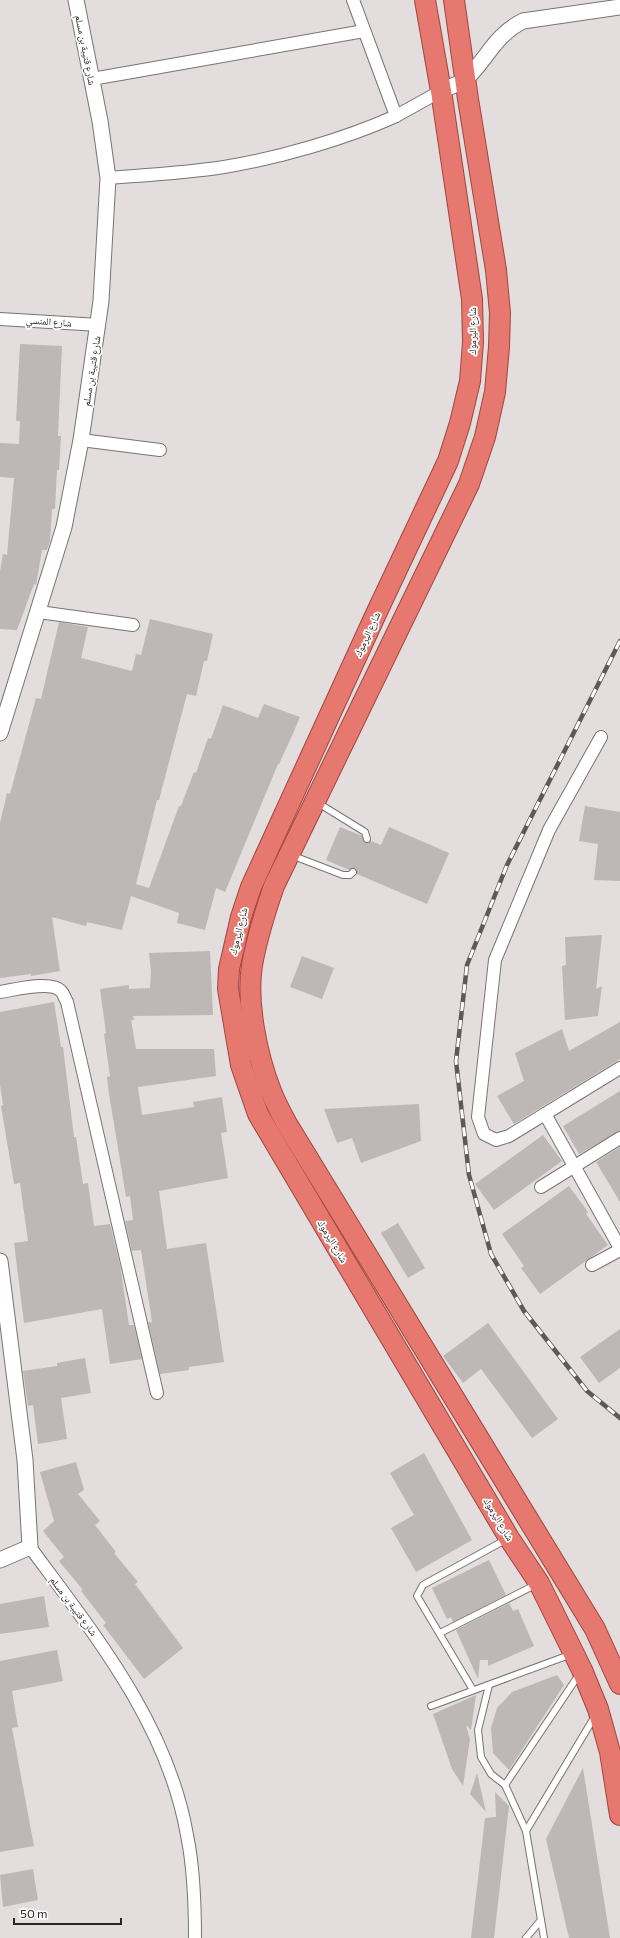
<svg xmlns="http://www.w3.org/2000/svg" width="620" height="1938" viewBox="0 0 620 1938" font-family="Commissioner,'Noto Naskh Arabic',sans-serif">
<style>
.building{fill:#bdb7b6}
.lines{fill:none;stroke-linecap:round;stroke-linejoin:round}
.service-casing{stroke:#797473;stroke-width:8}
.minor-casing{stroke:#797473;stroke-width:14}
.tertiary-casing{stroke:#797473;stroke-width:17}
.trunk-casing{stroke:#9f463e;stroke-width:22}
.service{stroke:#fff;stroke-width:6}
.minor{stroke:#fff;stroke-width:12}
.tertiary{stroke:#fff;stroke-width:15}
.trunk{stroke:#e6786f;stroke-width:20}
.rail-casing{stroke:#5c5958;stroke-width:4.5}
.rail{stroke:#fff;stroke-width:3;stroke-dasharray:9;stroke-linecap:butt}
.labels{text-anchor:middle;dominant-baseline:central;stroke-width:3.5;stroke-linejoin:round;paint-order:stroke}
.street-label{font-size:10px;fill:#282625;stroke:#fff}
</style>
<rect width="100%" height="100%" fill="#e3dddd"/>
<g class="building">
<polygon points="20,344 62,346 58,436 61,436 59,470 57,470 55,509 52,509 50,541 47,550 42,550 36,585 34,584 17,630 0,629 0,571 3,554 7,555 14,478 0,477 0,443 19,444 20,421 16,421"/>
<polygon points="150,619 213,634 207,661 204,661 196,696 187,694 159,800 157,800 136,884 149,888 179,806 181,806 194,772 196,773 208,738 211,739 223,705 258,718 264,704 300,717 291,738 279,764 278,764 225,892 216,888 205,930 177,923 179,913 131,896 122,930 87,922 86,926 52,917 60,971 31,976 31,974 0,978 0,823 7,793 10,794 36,698 41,699 59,622 88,627 81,658 132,671 136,654 141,655"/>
<polygon points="585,806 620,812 620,881 594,880 598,844 579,841"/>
<polygon points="340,827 362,836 366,843 371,841 381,845 389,827 449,853 427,904 357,874 355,868 349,870 326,860"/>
<polygon points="602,935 596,989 602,986 598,1016 565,1020 562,966 566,965 565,937"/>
<polygon points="210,951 213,1015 133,1016 134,1020 131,1020 136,1049 214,1049 216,1076 138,1087 142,1115 194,1107 193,1102 222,1097 227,1132 221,1133 228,1178 159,1191 167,1249 206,1243 224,1362 189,1367 189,1370 160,1374 148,1322 152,1322 141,1250 132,1251 125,1221 133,1220 130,1196 126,1197 109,1094 107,1077 110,1076 104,1034 106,1033 100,989 129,985 129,989 150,988 151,971 149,953"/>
<polygon points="302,956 334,968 322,999 290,987"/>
<polygon points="54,1002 61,1047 63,1047 74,1137 76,1137 83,1184 88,1183 94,1226 110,1224 120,1265 129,1325 134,1325 142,1359 110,1364 102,1309 24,1323 14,1243 28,1241 20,1183 14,1184 1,1106 3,1105 0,1085 0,1012"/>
<polygon points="620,1022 620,1059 514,1124 497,1096 524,1081 515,1053 562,1029 569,1051"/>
<polygon points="620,1091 620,1131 579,1154 563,1126"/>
<polygon points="419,1104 421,1141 361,1163 352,1138 337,1143 324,1109"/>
<polygon points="543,1135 562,1161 494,1210 475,1184"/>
<polygon points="620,1147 620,1202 596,1162"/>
<polygon points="569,1186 588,1212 586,1214 608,1245 540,1294 521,1268 524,1266 502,1234"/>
<polygon points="398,1223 425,1268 408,1278 381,1233"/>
<polygon points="488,1323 558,1419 532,1438 481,1369 463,1383 443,1356"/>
<polygon points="620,1329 620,1368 599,1383 580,1357"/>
<polygon points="85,1358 91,1393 61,1398 67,1439 38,1444 33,1405 28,1406 23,1371 57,1366 57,1363"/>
<polygon points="424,1453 472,1540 416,1572 391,1528 414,1515 390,1473"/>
<polygon points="76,1462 84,1490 78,1494 100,1521 95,1525 116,1552 114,1553 138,1582 135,1584 183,1648 144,1679 103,1625 106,1623 81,1591 83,1590 59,1561 64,1557 43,1531 54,1521 40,1472"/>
<polygon points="489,1560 506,1595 453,1622 451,1617 447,1619 432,1588"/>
<polygon points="44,1596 49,1627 0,1634 0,1604"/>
<polygon points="509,1603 513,1611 518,1609 534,1646 488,1666 488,1660 480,1660 478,1679 456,1630"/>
<polygon points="57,1650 63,1681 12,1691 18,1727 12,1728 34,1846 0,1852 0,1661"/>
<polygon points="557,1675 564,1685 509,1770 493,1753 491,1728 497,1708 512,1692"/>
<polygon points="476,1695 471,1730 466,1725 470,1739 463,1786 452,1769 433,1714"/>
<polygon points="583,1768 610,1938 569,1938 546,1839"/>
<polygon points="477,1773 486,1812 470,1794"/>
<polygon points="495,1792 509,1806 494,1938 471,1938 485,1818 496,1817"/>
<polygon points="33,1869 38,1900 3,1907 0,1875"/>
</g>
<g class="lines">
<g class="service-casing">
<g id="service">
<polyline points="318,803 365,832 367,839"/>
<polyline points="291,855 343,875 350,875 353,872"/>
<polyline points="440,1633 537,1584"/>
<polyline points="489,1685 478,1730 481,1757 491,1774 505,1785 526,1831"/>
<polyline points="473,1690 417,1596 423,1585 507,1539"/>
<polyline points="431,1706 572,1654"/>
<polyline points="505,1785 580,1673"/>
<polyline points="526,1938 541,1920"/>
<polyline points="544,1938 526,1831 595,1716"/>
</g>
</g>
<g class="minor-casing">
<g id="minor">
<polyline points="353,0 396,116 441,91"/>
<polyline points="92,79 364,31"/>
<path d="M 108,178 C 147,175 186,173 224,167 C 279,158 345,139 396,116"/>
<polyline points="0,319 99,325"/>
<polyline points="81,440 160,450"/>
<polyline points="39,612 133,625"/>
<polyline points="601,737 549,830 495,960 478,1117 484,1134 496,1140 509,1136 620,1068"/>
<path d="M 0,992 C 14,990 51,980 61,991 C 64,994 65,999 67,1002 L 157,1393"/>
<polyline points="545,1114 620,1248"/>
<polyline points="541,1187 620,1138"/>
<polyline points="592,1265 620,1250"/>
<path d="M 30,1547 C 95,1635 168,1725 187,1835 C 194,1869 195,1903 195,1938"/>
</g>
</g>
<g class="tertiary-casing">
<g id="tertiary">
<path d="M 441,91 C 448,87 460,84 466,79 C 487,59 495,35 523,21 L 620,7"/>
<polyline points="0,733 64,527 81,440 101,301 108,178 100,121 76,0"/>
<polyline points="0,1261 25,1460 30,1547 0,1560"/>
</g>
</g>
<g class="trunk-casing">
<g id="trunk">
<polyline points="425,0 441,91 472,299 473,342 470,381 460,423 448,461 375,616 251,887 241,917 229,969 228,989 241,1065 258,1114 509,1538 539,1583 582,1670 598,1709 610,1752 620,1815"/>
<path d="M 454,0 L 468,99 L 496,270 L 500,313 L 499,347 L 495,392 L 485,437 L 469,484 L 274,886 C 265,912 257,937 252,965 C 246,1002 257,1056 271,1091 C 275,1102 281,1113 287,1124 L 595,1629 L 620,1684"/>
</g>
</g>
<use href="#service" class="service"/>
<use href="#minor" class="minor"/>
<use href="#tertiary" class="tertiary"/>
<use href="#trunk" class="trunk"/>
<g class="rail-casing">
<polyline id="rail" points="620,641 507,865 467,965 456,1061 469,1175 491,1254 524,1311 587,1391 620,1418"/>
</g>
<use href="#rail" class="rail"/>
</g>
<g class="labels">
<g class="street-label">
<text transform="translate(86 50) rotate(79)">شارع قتيبة بن مسلم</text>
<text transform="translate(49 321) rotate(4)">شارع المنسي</text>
<text transform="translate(472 331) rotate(-90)">شارع اليرموك</text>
<text transform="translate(91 371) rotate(-81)">شارع قتيبة بن مسلم</text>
<text transform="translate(367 634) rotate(-65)">شارع اليرموك</text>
<text transform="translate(238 931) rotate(-76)">شارع اليرموك</text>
<text transform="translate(333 1241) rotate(59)">شارع اليرموك</text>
<text transform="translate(499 1519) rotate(59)">شارع اليرموك</text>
<text transform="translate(74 1606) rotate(53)">شارع قتيبة بن مسلم</text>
</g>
</g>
<path d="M14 1918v6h107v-6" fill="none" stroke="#282625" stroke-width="2"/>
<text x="20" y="1918" font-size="12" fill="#282625" stroke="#ffffff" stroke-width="3" paint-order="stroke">50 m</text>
</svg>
